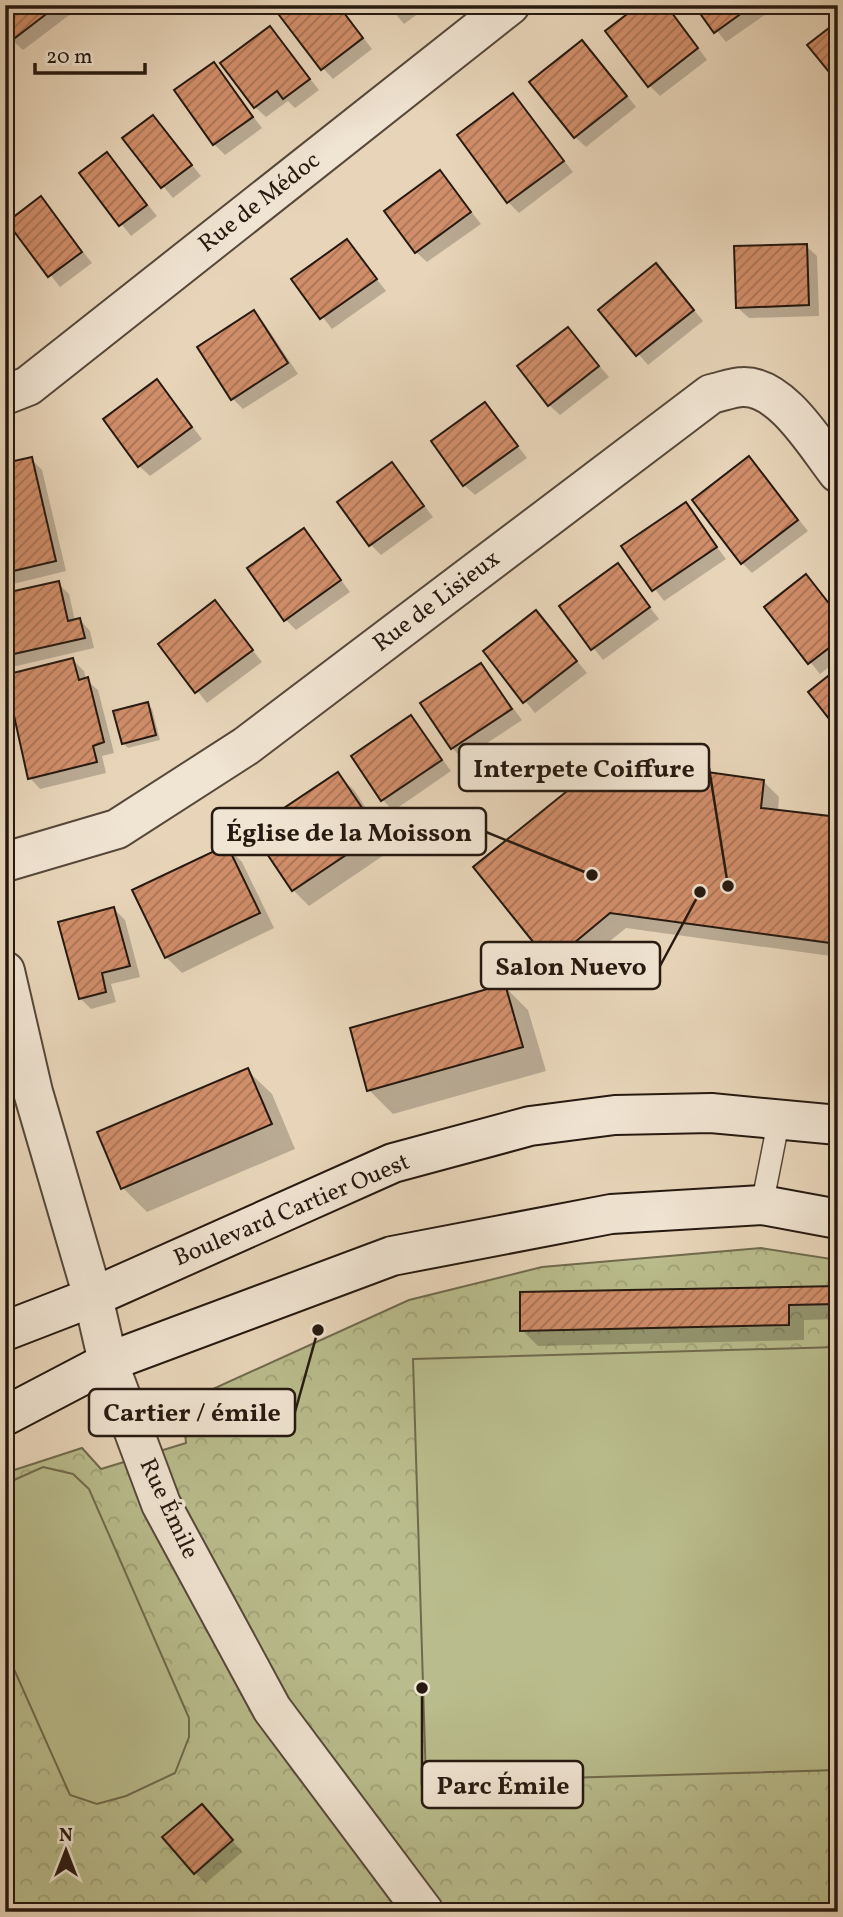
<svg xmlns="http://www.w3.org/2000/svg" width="843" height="1917" viewBox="0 0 843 1917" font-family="Vollkorn,serif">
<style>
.forest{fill:url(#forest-crowns);stroke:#706a4e;stroke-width:2}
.garden{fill:#b9bc8c;stroke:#706a4e;stroke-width:2}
.shadow{fill:#0003}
.building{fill:url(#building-hatch);stroke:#261910;stroke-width:2}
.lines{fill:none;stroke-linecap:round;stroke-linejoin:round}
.lane-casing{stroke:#56483a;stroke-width:24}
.street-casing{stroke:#56483a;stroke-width:42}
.secondary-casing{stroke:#261910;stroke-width:42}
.lane{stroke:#f0e4d2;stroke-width:21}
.street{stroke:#f0e4d2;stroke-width:38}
.secondary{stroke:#f0e4d2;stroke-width:38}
.labels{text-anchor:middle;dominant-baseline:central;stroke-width:7;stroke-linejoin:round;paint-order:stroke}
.street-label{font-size:24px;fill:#261910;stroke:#f0e4d2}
.leader{fill:none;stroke:#261910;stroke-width:2.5}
.callout-dot{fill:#261910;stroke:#f0e4d2;stroke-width:2.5}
.callout{fill:#f0e4d2;stroke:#261910;stroke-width:2.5}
.callout-label{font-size:26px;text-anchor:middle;font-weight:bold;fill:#261910}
</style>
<defs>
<pattern id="forest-crowns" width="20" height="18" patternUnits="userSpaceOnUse" patternTransform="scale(1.75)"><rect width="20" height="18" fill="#b9bc8c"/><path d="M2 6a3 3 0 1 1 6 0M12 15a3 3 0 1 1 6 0" fill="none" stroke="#9fa178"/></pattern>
<pattern id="building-hatch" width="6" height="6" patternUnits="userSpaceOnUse" patternTransform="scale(1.75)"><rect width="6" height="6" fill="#d18e6a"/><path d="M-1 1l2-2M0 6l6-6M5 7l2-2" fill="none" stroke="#a97356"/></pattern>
</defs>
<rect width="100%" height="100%" fill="#e8d5b9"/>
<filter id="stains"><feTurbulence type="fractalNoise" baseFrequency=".00286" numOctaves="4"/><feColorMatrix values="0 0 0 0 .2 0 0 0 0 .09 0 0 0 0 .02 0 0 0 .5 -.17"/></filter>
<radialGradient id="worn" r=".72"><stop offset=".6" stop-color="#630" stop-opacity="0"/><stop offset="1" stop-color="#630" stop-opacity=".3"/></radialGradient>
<polygon class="forest" points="761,1248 838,1260 838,1912 619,1912 613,1903 590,1912 5,1912 5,1473 82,1448 101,1469 186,1443 182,1403 409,1300 542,1267"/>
<g class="garden">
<polygon points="838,1347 838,1770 426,1782 413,1359"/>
<polygon points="43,1467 73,1474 89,1489 189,1718 189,1737 175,1773 126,1796 97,1804 70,1795 5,1649 5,1484"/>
</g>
<g class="shadow">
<polygon points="5,5 72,5 76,10 23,50 12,40"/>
<polygon points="295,5 338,5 372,49 333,79 323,68"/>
<polygon points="388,5 430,5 404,24"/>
<polygon points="642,5 667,5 707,60 660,96 649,85"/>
<polygon points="696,5 775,5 776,7 726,42"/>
<polygon points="270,28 319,90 295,108 288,101 266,117 255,107"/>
<polygon points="593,53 636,107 586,147 575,137"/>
<polygon points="214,65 262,128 225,155 214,144"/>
<polygon points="513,95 573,172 519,213 508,202"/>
<polygon points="152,117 201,176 173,198 124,139"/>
<polygon points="107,154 157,216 131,236 81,173"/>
<polygon points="440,172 481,224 427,262 416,252"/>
<polygon points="41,199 92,263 60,287 9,222"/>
<polygon points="347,241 386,291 332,329 294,280"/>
<polygon points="806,246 817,256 819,316 749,318 738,308"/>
<polygon points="666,276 703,321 648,365 601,310"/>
<polygon points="253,312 264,323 298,374 243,409 233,399"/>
<polygon points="568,329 609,377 560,415 549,405"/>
<polygon points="157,381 202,439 150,476 139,466"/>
<polygon points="485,404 527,458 475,495 464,485"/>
<polygon points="749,458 808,531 752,573 742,563"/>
<polygon points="31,459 42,470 66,571 5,586 5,465"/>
<polygon points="392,464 433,517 381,555 370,544"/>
<polygon points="685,505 726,559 664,601 623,547"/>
<polygon points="304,530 350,592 296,630 285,619"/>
<polygon points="617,565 659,619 603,660 561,606"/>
<polygon points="806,577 838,614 838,660 820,674 766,607"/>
<polygon points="58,583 69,594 75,621 80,620 90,631 94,648 12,667 5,661 5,595"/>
<polygon points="215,603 262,662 207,703 160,644"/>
<polygon points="536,612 587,673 535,713 485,651"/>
<polygon points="73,660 84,671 86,680 98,690 114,753 102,756 106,773 40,789 30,778 5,677"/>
<polygon points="481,665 522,720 463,759 452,748"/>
<polygon points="838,670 838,725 831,719"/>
<polygon points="147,704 152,709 160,740 128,748 123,743"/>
<polygon points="411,717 451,771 393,811 383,800"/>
<polygon points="338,775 354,790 393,849 309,906 293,890"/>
<polygon points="764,782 779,797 778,811 838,819 838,957 626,928 566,977 551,962"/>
<polygon points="227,847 242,862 274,928 182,973 166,957"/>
<polygon points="114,909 125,920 140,977 111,984 116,1002 91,1009 80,998"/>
<polygon points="504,986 528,1010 546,1071 393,1114 369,1090"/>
<polygon points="247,1070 272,1094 295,1149 147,1212 123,1188"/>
<polygon points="838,1287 838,1319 804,1320 804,1340 538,1346 522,1330"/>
<polygon points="212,1817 242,1852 206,1883 195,1873"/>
</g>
<g class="building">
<polygon points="5,5 58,5 11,41 5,33"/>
<polygon points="292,5 338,5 363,38 321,70 279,15"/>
<polygon points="639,5 666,5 698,48 648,87 605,31"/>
<polygon points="694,5 753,5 714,33"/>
<polygon points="838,21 838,83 807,45"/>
<polygon points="270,26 310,79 283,99 277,91 254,108 220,63"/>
<polygon points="582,40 627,96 574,138 529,82"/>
<polygon points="214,62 253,117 213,145 174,90"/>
<polygon points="513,93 564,161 507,203 457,135"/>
<polygon points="153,115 192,165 161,188 122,138"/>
<polygon points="107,152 147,205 119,226 79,173"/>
<polygon points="440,170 471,212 415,253 384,211"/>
<polygon points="41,196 82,252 48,277 7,222"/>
<polygon points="347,239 377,279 320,319 291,279"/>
<polygon points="807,244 809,305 736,308 734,246"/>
<polygon points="656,263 694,310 636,356 598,310"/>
<polygon points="254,310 288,363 231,400 197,347"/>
<polygon points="568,327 599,366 548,406 517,366"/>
<polygon points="157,379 192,427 138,467 103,419"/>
<polygon points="485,402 518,446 463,486 431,441"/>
<polygon points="749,456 798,520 741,564 692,500"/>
<polygon points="32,457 56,561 5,573 5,463"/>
<polygon points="392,462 424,506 369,546 337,502"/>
<polygon points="686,502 717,547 652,591 621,546"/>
<polygon points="304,528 341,580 284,621 247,568"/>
<polygon points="618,563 650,607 591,650 559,606"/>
<polygon points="806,574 838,615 838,641 808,664 764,607"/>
<polygon points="59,581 68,621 80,618 85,638 5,656 5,593"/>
<polygon points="215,600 253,650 195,693 158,644"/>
<polygon points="536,610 577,661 523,703 483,651"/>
<polygon points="73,658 79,680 88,677 104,742 93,746 97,762 28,779 5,675"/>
<polygon points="481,663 512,709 451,749 420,703"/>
<polygon points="838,668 838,714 830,720 808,692"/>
<polygon points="148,702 156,735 122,744 113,711"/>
<polygon points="411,715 442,760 381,801 351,756"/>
<polygon points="608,758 764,780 761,808 838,817 838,944 610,913 550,963 473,867"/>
<polygon points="338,772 379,833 292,891 251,830"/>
<polygon points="227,845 260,913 165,958 132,890"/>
<polygon points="114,907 130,966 102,973 106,992 79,999 58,922"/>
<polygon points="505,984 523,1047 367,1091 350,1028"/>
<polygon points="248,1068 272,1124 121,1189 97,1132"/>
<polygon points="838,1286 838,1304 789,1305 789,1325 520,1331 520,1292"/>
<polygon points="202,1804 233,1840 194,1874 162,1837"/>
</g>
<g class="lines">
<g class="lane-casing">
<polyline id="lane" points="762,1205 779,1119"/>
</g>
<g class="street-casing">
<g id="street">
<polyline points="5,395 28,386 510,5"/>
<path d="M 5,862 L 117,829 L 246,746 L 711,394 C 721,392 733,387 743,387 C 782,386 816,445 838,473"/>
<polyline points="5,971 33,1092 93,1297 108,1362 161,1504 272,1709 424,1912"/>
</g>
</g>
<g class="secondary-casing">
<g id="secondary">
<polyline points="5,1331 93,1297 393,1163 530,1126 615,1115 711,1113 838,1125"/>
<polyline points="5,1416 108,1362 392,1256 611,1214 762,1205 838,1219"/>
</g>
</g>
<use href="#lane" class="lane"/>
<use href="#street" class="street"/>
<use href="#secondary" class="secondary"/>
</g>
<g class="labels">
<g class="street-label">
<text transform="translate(260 203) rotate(-38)">Rue de Médoc</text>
<text transform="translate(437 602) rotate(-37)">Rue de Lisieux</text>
<text transform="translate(292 1211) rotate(-23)">Boulevard Cartier Ouest</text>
<text transform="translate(168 1509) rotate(65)">Rue Émile</text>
</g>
</g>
<path class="leader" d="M728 886L709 768M592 875L486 832M700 892L660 966M318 1330L295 1412M422 1688L422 1785"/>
<g class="callout-dot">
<circle cx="728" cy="886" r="7"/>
<circle cx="592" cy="875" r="7"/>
<circle cx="700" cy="892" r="7"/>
<circle cx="318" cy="1330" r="7"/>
<circle cx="422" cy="1688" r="7"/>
</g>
<g class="callout">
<rect x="459" y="744" width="250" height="47" rx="7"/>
<rect x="212" y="808" width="274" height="47" rx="7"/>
<rect x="481" y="942" width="179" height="47" rx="7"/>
<rect x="89" y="1389" width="206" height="47" rx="7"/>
<rect x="422" y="1761" width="161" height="47" rx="7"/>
</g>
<g class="callout-label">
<text x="584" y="777">Interpete Coiffure</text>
<text x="349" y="841">Église de la Moisson</text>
<text x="571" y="975">Salon Nuevo</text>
<text x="192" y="1421">Cartier / émile</text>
<text x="503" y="1794">Parc Émile</text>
</g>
<rect width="843" height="1917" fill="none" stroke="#e8d5b9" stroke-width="28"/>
<rect x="7" y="7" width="829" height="1903" fill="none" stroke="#261910" stroke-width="3.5"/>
<rect x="14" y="14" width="815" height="1889" fill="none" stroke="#261910" stroke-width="2"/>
<g transform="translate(66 1851)" stroke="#f0e4d2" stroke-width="5" paint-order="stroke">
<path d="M0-5L12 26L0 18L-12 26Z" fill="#261910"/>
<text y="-10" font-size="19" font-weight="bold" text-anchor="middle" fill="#261910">N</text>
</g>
<path d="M35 63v10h110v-10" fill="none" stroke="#261910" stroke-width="3.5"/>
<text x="46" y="63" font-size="21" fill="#261910" stroke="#f0e4d2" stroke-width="5" paint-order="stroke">20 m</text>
<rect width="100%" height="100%" filter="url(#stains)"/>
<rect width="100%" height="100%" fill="url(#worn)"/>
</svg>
